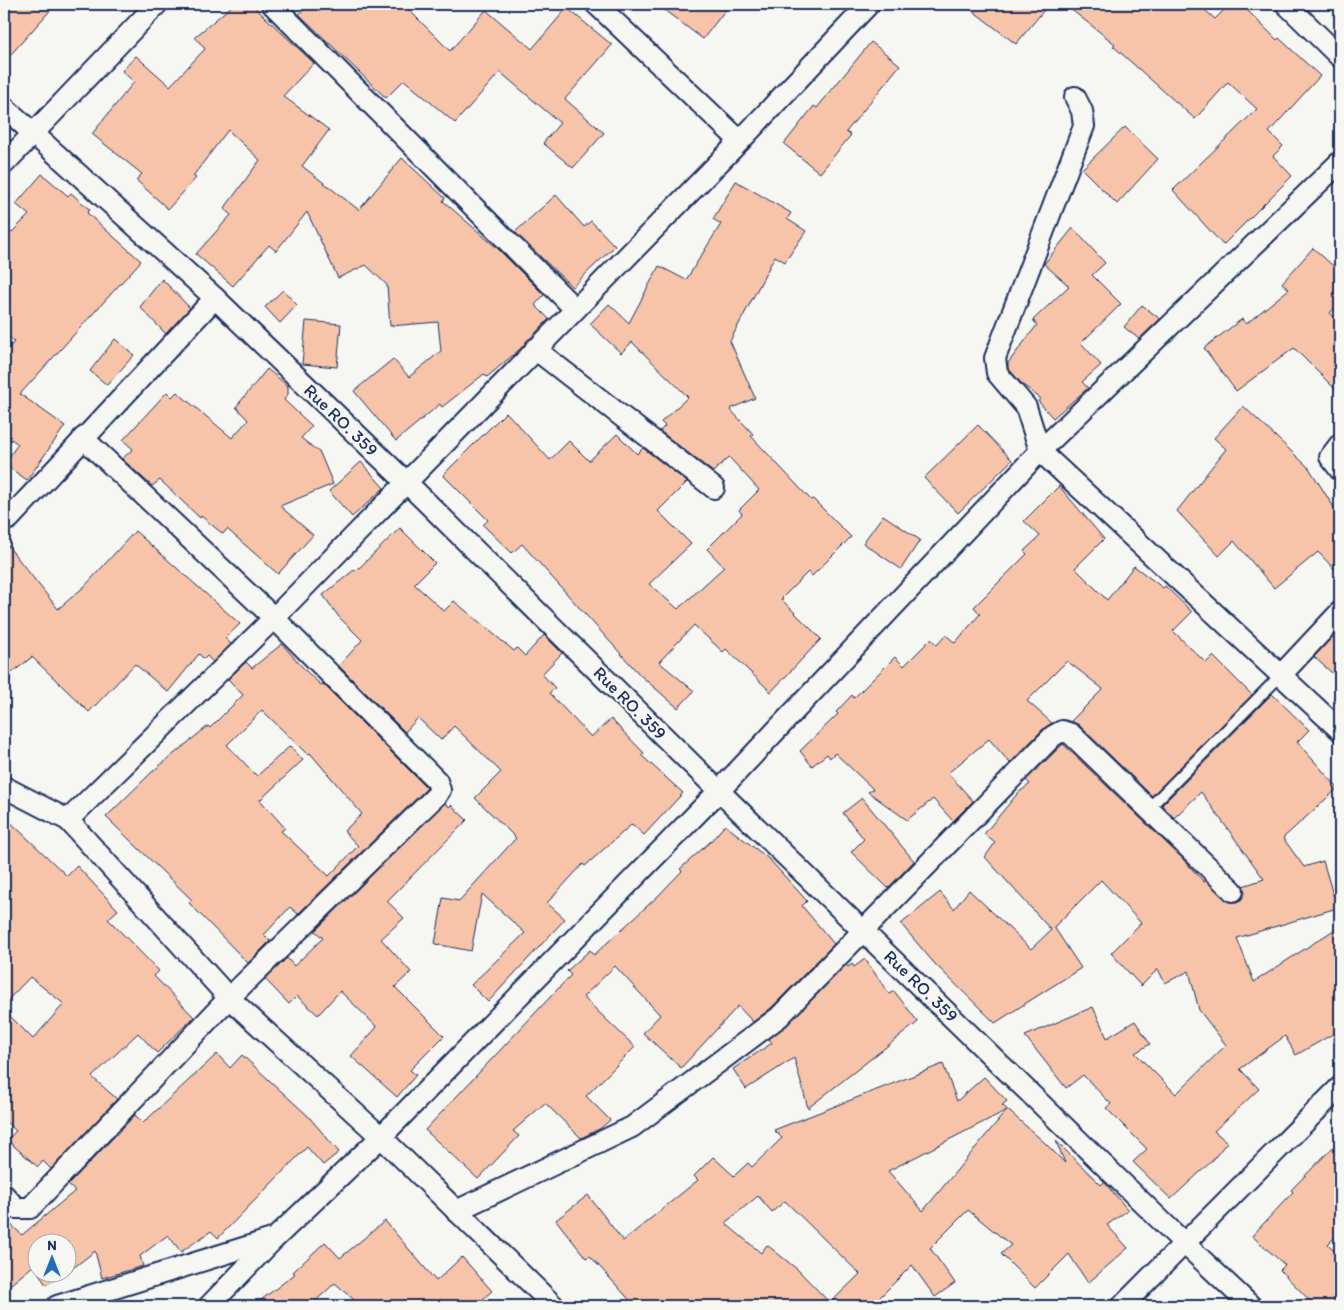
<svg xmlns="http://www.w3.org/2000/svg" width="1344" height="1310" viewBox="0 0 1344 1310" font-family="Itim,sans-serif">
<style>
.building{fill:#f8c4a9;stroke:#1b2f5e;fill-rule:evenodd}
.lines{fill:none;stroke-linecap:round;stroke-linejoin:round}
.lane-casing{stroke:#1b2f5e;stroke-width:14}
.street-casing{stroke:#1b2f5e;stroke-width:24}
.lane{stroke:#f6f6f2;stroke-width:10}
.street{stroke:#f6f6f2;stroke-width:20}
.labels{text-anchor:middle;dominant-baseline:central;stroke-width:4.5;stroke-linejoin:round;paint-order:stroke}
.street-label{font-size:18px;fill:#1b2f5e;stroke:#f6f6f2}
</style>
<rect width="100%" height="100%" fill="#f6f6f2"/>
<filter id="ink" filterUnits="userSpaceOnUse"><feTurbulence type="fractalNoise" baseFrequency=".02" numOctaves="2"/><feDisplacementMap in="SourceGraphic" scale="10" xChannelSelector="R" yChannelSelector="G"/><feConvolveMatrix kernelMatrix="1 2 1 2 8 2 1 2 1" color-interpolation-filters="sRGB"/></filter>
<g filter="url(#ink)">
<g class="building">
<polygon points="4,4 56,4 4,62"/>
<polygon points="234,4 251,4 314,63 283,96 329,130 302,166 359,210 402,158 445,198 443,201 497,248 544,295 535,305 549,319 519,350 487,377 484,374 442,407 440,404 396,441 354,391 393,359 409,377 441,351 438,322 390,326 387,285 366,265 338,278 307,212 276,251 269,245 233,286 196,254 231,215 224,209 260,160 228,130 193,176 196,178 168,209 136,180 142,174 92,134 134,82 122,71 136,56 170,86 205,49 195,37"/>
<polygon points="311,4 403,4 450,51 486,10 532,49 567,8 612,45 565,99 604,133 573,168 543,143 560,123 500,72 455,123 404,80 386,98 299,14"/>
<polygon points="656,4 730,4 703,39"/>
<polygon points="964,4 1049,4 1016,44"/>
<polygon points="1064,4 1198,4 1215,19 1230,4 1241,4 1277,40 1279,38 1320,76 1269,132 1283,146 1273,156 1292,176 1223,245 1173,190 1257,109 1228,82 1195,119 1113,46 1115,44"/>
<polygon points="871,42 900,65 846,132 851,135 820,173 784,144 814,106 817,108"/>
<polygon points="1125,127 1158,159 1117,204 1082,169"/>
<polygon points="42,174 68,196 71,193 90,210 87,213 141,261 20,394 65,426 27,480 4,464 18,444 4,434 4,354 14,342 4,331 4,240 29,215 16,204"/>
<polygon points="736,181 791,213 787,219 806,231 785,262 775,256 730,341 755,398 730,409 753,434 751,436 811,500 813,499 851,537 812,576 808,572 781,599 821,639 771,692 726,649 723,652 694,625 659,662 694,691 678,708 640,675 522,544 512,553 483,525 488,520 443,475 506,412 550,460 569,441 589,461 617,434 637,454 643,448 687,482 658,511 691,544 649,584 678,609 724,567 707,549 742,514 739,510 759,490 729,457 713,472 660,431 665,426 661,422 688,397 632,342 621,353 590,324 609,304 629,323 659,266 686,280 721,224 713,219"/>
<polygon points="556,195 584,227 591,221 615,246 572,287 515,232"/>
<polygon points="1073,228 1105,263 1092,275 1121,304 1081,343 1101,365 1082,382 1088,388 1053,418 1038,401 1041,399 1022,384 1008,368 1008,363 1037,325 1033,320 1069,286 1044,264"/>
<polygon points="1313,248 1340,272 1340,301 1330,313 1340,323 1340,394 1294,348 1236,391 1204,348 1242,319 1246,324 1289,289 1282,283"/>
<polygon points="162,279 190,308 166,334 140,307"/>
<polygon points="283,290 297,305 280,323 265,307"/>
<polygon points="1142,305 1160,319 1139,339 1124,327"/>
<polygon points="306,321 341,324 337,367 302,364"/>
<polygon points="115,339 134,355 107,385 90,371"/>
<polygon points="267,369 288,386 288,394 284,400 312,426 301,438 320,453 333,484 280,506 313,535 278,574 227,529 223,534 201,516 200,518 160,480 152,486 122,459 133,449 123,440 167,392 172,397 177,392 232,438 248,420 236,407"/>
<polygon points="1243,406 1309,468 1340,517 1340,575 1318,552 1274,588 1234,541 1219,556 1177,511 1226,449 1214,438"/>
<polygon points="978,425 1012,460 958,513 924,478"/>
<polygon points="361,462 384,488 352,517 329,491"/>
<polygon points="1059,486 1104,539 1075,568 1107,600 1134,566 1163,588 1165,586 1192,612 1173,631 1206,663 1213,656 1252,695 1152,796 1079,725 1071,721 1103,689 1067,661 1027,701 1052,723 1044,728 1010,763 989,739 948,773 973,801 953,821 933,799 907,820 868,792 873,789 835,753 830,758 827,754 812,766 800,751 838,714 836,712 852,695 854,698 895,657 904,666 931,639 937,645 946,635 955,643 980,614 974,607 1027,554 1024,551 1040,536 1024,521"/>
<polygon points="883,515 920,540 901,569 863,543"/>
<polygon points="400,528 435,563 414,584 444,611 454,601 514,651 517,648 525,656 544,635 562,653 542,674 555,688 549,693 591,737 611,719 644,753 641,755 683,793 644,835 632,824 585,866 583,864 547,903 565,919 488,1002 471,985 525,933 482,894 471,951 435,944 443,898 459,901 516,838 475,798 501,772 454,726 441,740 418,718 405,732 339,666 362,640 339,617 323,595 354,570 356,571"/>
<polygon points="135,531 240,624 225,638 231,644 213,662 207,656 204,659 199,654 168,692 135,664 89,712 32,657 4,679 4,541 58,609 85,586"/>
<polygon points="1340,629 1340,680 1314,657"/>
<path d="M 282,644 L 305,670 L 321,685 L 323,684 L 427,788 L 298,914 L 290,907 L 264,935 L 270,941 L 248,963 L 189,903 L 192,900 L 106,817 L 152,772 L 208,726 L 210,728 L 243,695 L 228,679 L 246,662 L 252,668 ZM 262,710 L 308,755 L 310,753 L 362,814 L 344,831 L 358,846 L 329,876 L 281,831 L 285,828 L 260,800 L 303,760 L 290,746 L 257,776 L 227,745 Z"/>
<polygon points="1272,694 1309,730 1297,742 1338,788 1283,838 1304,867 1323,861 1337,908 1237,938 1254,982 1340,926 1340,1030 1296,1055 1285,1036 1240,1069 1259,1089 1214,1131 1227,1142 1212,1161 1171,1199 1133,1162 1147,1149 1106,1108 1111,1104 1083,1075 1066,1088 1025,1036 1093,1007 1107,1038 1135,1021 1150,1044 1135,1053 1176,1094 1226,1045 1199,1010 1189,971 1165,983 1158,969 1141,986 1111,953 1141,923 1101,880 1054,927 1081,968 995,1023 934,963 901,924 940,892 954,909 969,890 1031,949 1051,930 985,857 995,843 984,834 1018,793 1030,784 1026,780 1063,744 1181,857 1204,882 1206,881 1230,902 1241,900 1245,893 1243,886 1264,879 1201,792 1174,818 1162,805"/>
<polygon points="862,798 914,861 888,888 851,852 864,839 843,813"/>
<polygon points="445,803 449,807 451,805 467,820 387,901 404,918 381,939 411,972 395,987 444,1036 410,1070 416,1075 397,1097 351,1056 377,1027 340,991 318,1015 297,996 289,1004 265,979 287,958 294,966 323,938 315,931"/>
<polygon points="4,816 67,876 77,866 118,910 108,919 159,971 154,976 194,1017 157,1053 138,1033 92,1077 117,1099 51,1169 43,1161 38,1167 7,1140 16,1131 4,1120 4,1010 33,1039 64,1004 30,977 4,1004"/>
<polygon points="725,825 769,859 807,901 802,906 834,944 771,1008 753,1022 738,1006 681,1068 643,1033 660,1015 615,966 583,997 635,1047 586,1096 610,1120 601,1128 581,1138 545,1103 513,1131 519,1136 478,1179 425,1130 571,975 567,971 590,950 594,955 658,896 682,871 680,869 712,840"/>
<polygon points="865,959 889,994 894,991 918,1022 808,1108 794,1058 746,1089 733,1069 772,1043 769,1039 787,1025 846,965 848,967 852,964 854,967"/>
<polygon points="217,1054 230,1068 242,1055 308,1116 339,1152 323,1165 307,1147 218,1238 211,1231 181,1252 168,1235 140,1256 143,1266 102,1278 95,1251 68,1272 68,1242 38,1242 38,1271 34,1265 4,1290 4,1218 22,1235 75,1191 68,1185 135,1115 143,1123"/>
<path d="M 943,1064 L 957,1101 L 984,1077 L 1007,1101 L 1002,1105 L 1045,1143 L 1065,1163 L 1056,1141 L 1101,1185 L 1104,1182 L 1128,1210 L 1107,1225 L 1128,1248 L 1088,1283 L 1069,1254 L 1035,1288 L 1001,1254 L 1011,1245 L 968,1210 L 930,1248 L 955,1283 L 935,1297 L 912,1265 L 871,1306 L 635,1306 L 590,1256 L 586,1258 L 556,1220 L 588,1195 L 623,1241 L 698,1180 L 694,1176 L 713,1157 L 734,1176 L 748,1163 L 752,1167 L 782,1138 L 774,1130 ZM 1007,1110 L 923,1211 L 888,1171 ZM 758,1196 L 772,1212 L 785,1201 L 860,1274 L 830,1303 L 798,1270 L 767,1245 L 761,1253 L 725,1223 Z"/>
<polygon points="1340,1140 1340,1232 1328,1244 1340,1256 1340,1306 1315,1306 1280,1270 1285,1265 1252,1236 1293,1192 1291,1190"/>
<polygon points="385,1221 436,1281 462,1257 492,1291 475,1306 361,1306 335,1283 310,1306 253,1306 295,1274 293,1272 325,1242 340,1258"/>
<polygon points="38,1272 67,1272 46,1285"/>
</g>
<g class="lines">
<g class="lane-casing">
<polyline id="lane" points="1149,808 1281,675"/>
</g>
<g class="street-casing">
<g id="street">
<polyline points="272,4 575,309"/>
<polyline points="596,4 740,141"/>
<polyline points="1286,4 1340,57"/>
<polyline points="1075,97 1082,111 1084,126 995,358 997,373 1026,407 1040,451 1340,730"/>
<polyline points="4,107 215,298 405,481 719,791 1185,1244 1251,1306"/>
<polyline points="4,164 157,4"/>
<polyline points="535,349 714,488"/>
<polyline points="1340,444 1330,457 1340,470"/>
<polyline points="9,519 215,298"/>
<polyline points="1281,675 1340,612"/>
<polyline points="4,787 68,820 229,998 381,1137 554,1306"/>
<polyline points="68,820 274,618 740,141 869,4"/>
<polyline points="4,1195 16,1208 30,1208 229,998 436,796 440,790 437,781 274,618 83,438"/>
<polyline points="456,1211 632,1127 779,1017 1053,736 1062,731 1071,734 1233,891"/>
<polyline points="57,1306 272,1239"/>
<polyline points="209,1306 274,1239 381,1137 719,791 1040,451 1340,162"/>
<polyline points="1122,1306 1340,1087"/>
</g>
</g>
<use href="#lane" class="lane"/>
<use href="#street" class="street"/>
</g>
</g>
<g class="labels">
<g class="street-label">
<text transform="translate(341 420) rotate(44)">Rue RO. 359</text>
<text transform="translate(630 703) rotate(45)">Rue RO. 359</text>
<text transform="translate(921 986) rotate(44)">Rue RO. 359</text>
</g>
</g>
<rect width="1344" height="1310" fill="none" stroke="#f6f6f2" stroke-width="20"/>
<rect x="10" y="10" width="1324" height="1290" fill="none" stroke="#1b2f5e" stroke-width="2" filter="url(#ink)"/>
<g transform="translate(52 1258)"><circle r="24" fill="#f6f6f2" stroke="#9ea6b7"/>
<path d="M0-4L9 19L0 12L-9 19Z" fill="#1f6fb2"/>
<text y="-8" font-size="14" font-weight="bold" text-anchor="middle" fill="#1b2f5e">N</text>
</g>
</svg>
